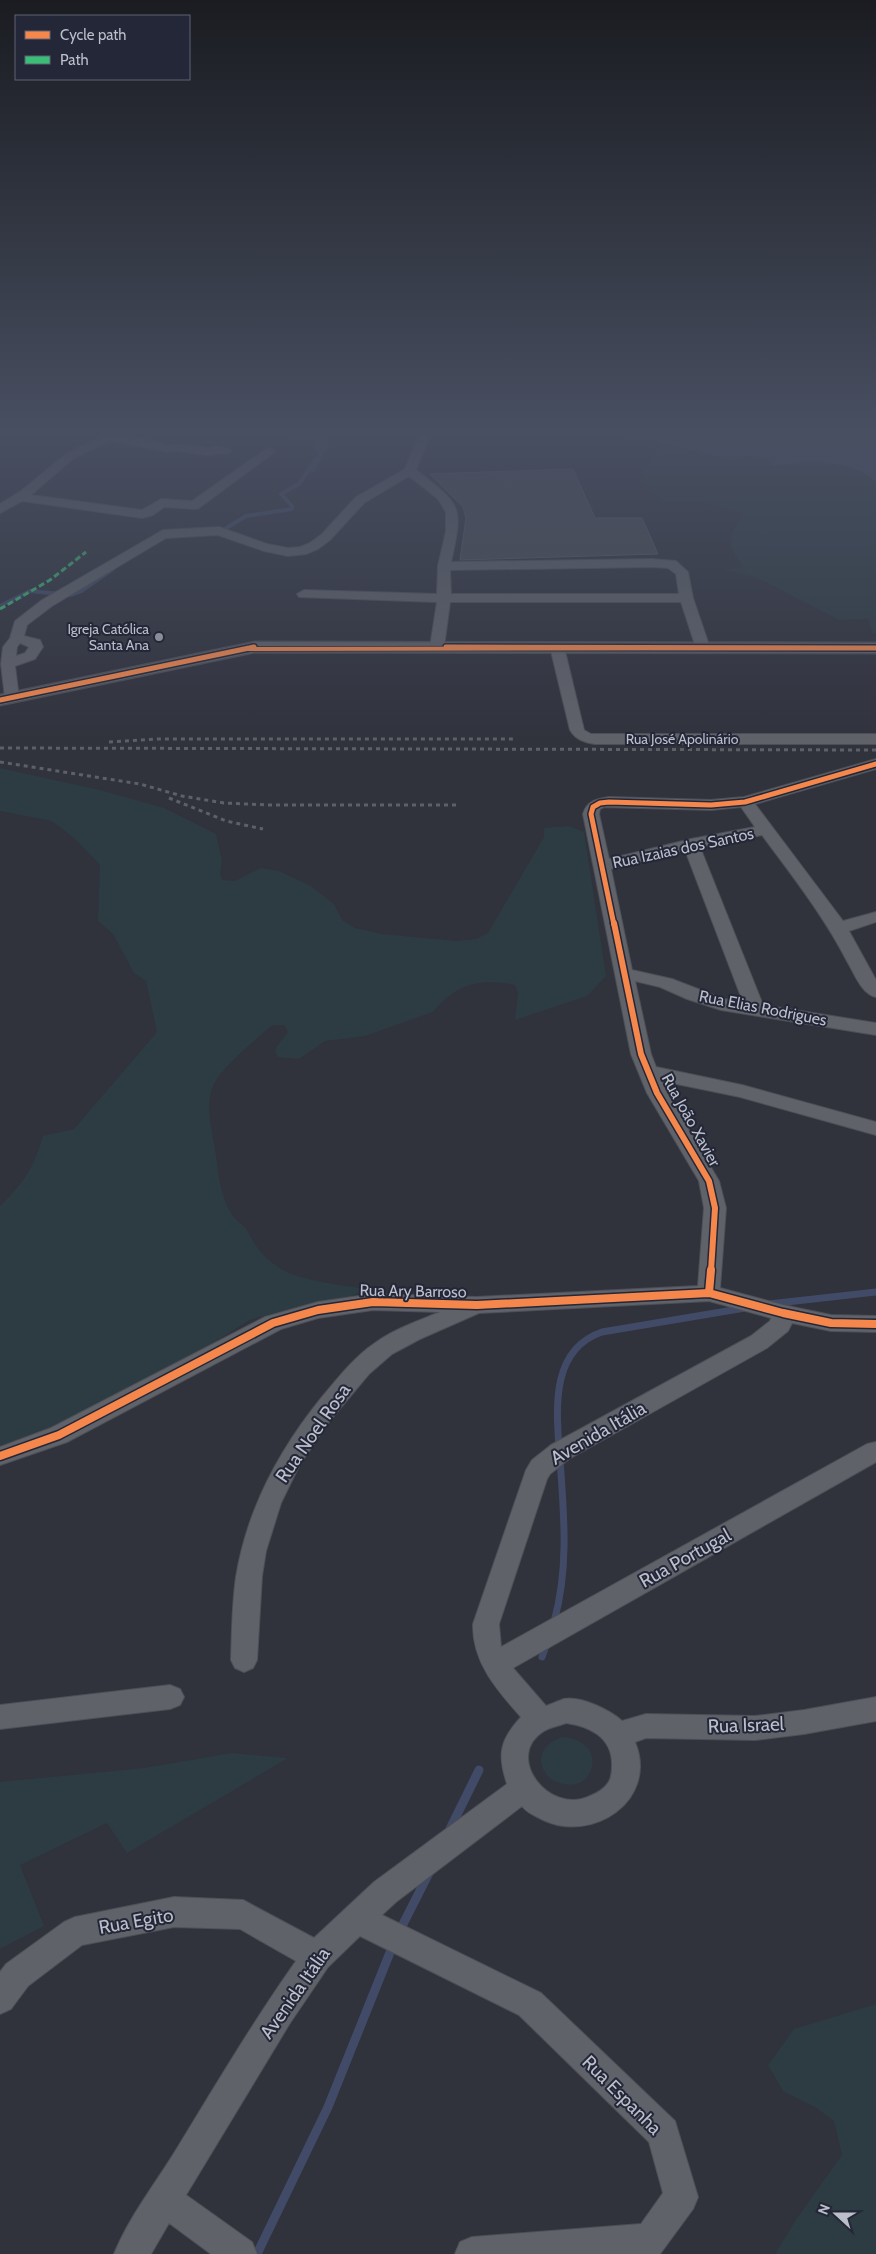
<svg xmlns="http://www.w3.org/2000/svg" width="876" height="2254" viewBox="0 0 876 2254" font-family="Cabin,sans-serif">
<style>
.green{fill:#2d3b42}
.water{fill:#414a67}
.lines{fill:none;stroke-linecap:round;stroke-linejoin:round}
.stream-far2{stroke:#414a67;stroke-width:4}
.stream-far1{stroke:#414a67;stroke-width:7}
.stream{stroke:#414a67;stroke-width:9}
.building{fill:#484b53;stroke:#585a63}
.minor-casing{stroke:#4d4f56;stroke-width:2}
.tertiary-casing{stroke:#4d4f56;stroke-width:3}
.minor{fill:#60626a;fill-rule:evenodd}
.tertiary{fill:#60626a;fill-rule:evenodd}
.rail{stroke:#5e6068;stroke-width:3;stroke-dasharray:4 4;stroke-linecap:butt}
.quiet{stroke:#3abd76;stroke-width:3;stroke-dasharray:6 3;stroke-linecap:butt}
.cycleway-far3-casing{stroke:#232737;stroke-width:5.5}
.cycleway-far2-casing{stroke:#232737;stroke-width:8}
.cycleway-far1-casing{stroke:#232737;stroke-width:9}
.cycleway-casing{stroke:#232737;stroke-width:11}
.cycleway-far3{stroke:#f5874c;stroke-width:4}
.cycleway-far2{stroke:#f5874c;stroke-width:5}
.cycleway-far1{stroke:#f5874c;stroke-width:6}
.cycleway{stroke:#f5874c;stroke-width:8}
.poi-dot{fill:#8a8d99;stroke:#232737;stroke-width:2}
.labels{text-anchor:middle;dominant-baseline:central;stroke-width:4;stroke-linejoin:round;paint-order:stroke}
.far-poi-label{font-size:14px;fill:#bbbecb;stroke:#232737;text-anchor:end}
.far-street-label{font-size:14px;fill:#bbbecb;stroke:#232737}
.street-label{font-size:16px;fill:#bbbecb;stroke:#232737}
.near-street-label{font-size:19px;fill:#bbbecb;stroke:#232737}
</style>
<rect width="100%" height="100%" fill="#30323c"/>
<g class="green">
<path d="M 661,443 C 684,450 710,458 734,458 C 747,458 761,454 772,463 L 770,465 C 781,466 791,463 802,463 C 826,461 858,464 876,482 L 876,633 L 873,633 L 868,619 L 839,620 L 758,578 L 723,569 L 744,568 C 725,541 728,540 743,513 L 696,501 L 661,501 L 640,479 L 653,460 Z"/>
<path d="M 0,768 L 100,790 L 164,808 L 216,834 L 222,861 L 220,874 L 222,880 L 235,881 L 261,868 L 279,871 L 311,886 L 334,904 L 342,920 L 355,928 L 382,934 L 456,941 L 476,939 L 488,933 L 544,837 L 544,828 L 569,826 L 584,832 L 606,976 L 587,996 L 515,1020 L 518,993 L 515,985 C 480,978 457,983 433,1012 L 365,1036 L 325,1041 L 299,1059 L 278,1057 L 275,1052 L 277,1046 L 288,1032 L 284,1025 L 273,1025 C 257,1038 223,1066 214,1084 C 205,1101 211,1126 214,1144 C 219,1168 218,1196 234,1217 C 237,1222 244,1225 247,1230 C 255,1247 265,1259 281,1269 C 301,1281 343,1285 366,1289 L 335,1305 L 308,1311 L 278,1312 L 250,1320 L 185,1360 L 59,1430 L 0,1452 L 0,1206 C 25,1181 33,1169 43,1136 L 74,1129 L 157,1032 L 146,981 L 134,973 L 113,934 L 98,921 L 100,865 L 74,838 L 52,821 L 0,811 Z"/>
<path d="M 562,1737 C 611,1740 595,1798 557,1782 C 551,1780 546,1775 543,1769 C 536,1753 548,1742 562,1737 Z"/>
<polygon points="232,1753 288,1758 127,1853 107,1823 20,1865 44,1926 0,1949 0,1782 144,1768"/>
<polygon points="876,2004 876,2254 775,2254 797,2218 842,2155 834,2121 815,2107 783,2091 768,2065 794,2029"/>
</g>
<g class="water">
<polygon points="262,428 334,428 332,435 328,437 330,443 313,473 310,473 318,453 313,445 319,438 311,437 287,442 292,437 261,432"/>
<path d="M 575,428 L 805,428 L 805,431 L 821,435 L 840,432 L 839,428 L 876,428 L 876,482 C 859,465 825,461 801,463 C 791,463 781,466 770,465 L 772,463 C 760,452 738,459 723,457 C 700,454 678,446 655,442 C 629,437 602,434 575,428 Z"/>
</g>
<g class="lines">
<g class="stream-far2">
<polyline points="220,532 246,516 292,509 292,506 281,494 299,484 316,459"/>
<polyline points="0,606 30,591 70,595 81,591 113,569"/>
</g>
<g class="stream-far1">
<polyline points="769,1304 876,1292"/>
<path d="M 559,1448 C 556,1405 552,1349 602,1332 L 745,1308"/>
<path d="M 554,1622 C 569,1568 564,1515 560,1460"/>
<polyline points="542,1657 547,1643"/>
</g>
<g class="stream">
<polyline points="449,1831 479,1770"/>
<polyline points="399,1932 429,1873"/>
<polyline points="257,2254 328,2107 393,1945"/>
</g>
</g>
<polygon class="building" points="573,469 595,518 642,518 658,554 460,560 466,518 463,507 430,474"/>
<g class="lines">
<g class="minor-casing">
<g id="minor">
<path d="M 118,428 L 132,428 L 120,435 L 153,441 L 168,446 L 176,444 L 209,448 L 216,446 L 230,449 L 232,451 L 226,454 C 219,453 216,455 210,455 C 195,455 182,449 168,452 L 110,441 L 74,458 L 31,495 L 142,510 L 161,499 L 192,501 L 266,449 L 270,448 L 276,451 L 199,508 L 195,509 L 164,507 L 153,515 L 142,518 L 22,501 L 0,513 L 0,504 L 21,491 L 66,454 Z"/>
<path d="M 422,428 L 433,429 L 416,470 C 461,505 464,505 451,562 L 652,559 L 676,561 L 688,572 L 693,598 L 710,648 L 708,651 L 703,652 L 696,648 L 681,602 L 450,602 L 444,647 L 437,651 L 430,647 L 437,602 L 299,597 L 297,594 L 304,590 L 437,594 L 438,566 L 446,531 L 446,512 L 438,499 L 409,476 L 364,503 L 330,540 L 318,549 L 306,554 L 288,556 L 264,551 L 218,535 L 166,538 L 52,606 L 27,625 L 24,636 L 40,640 L 43,647 L 35,659 L 15,666 L 19,698 L 17,701 L 7,701 L 5,698 L 1,664 L 3,647 L 10,638 L 15,621 L 42,600 L 163,530 L 219,527 L 267,544 L 288,548 L 300,547 L 310,543 L 322,534 L 356,497 L 405,469 ZM 652,567 L 668,568 L 676,574 L 679,594 L 451,594 L 450,570 ZM 20,643 L 29,647 L 25,653 L 16,656 L 17,647 Z"/>
<path d="M 557,643 L 564,647 L 584,730 L 591,734 L 876,734 L 876,744 L 595,744 C 584,742 576,740 570,730 L 550,647 Z"/>
<path d="M 876,759 L 876,769 L 755,804 L 843,921 L 876,912 L 876,922 L 849,931 L 876,980 L 876,997 C 862,994 855,975 848,963 C 824,916 793,877 762,835 L 700,847 L 763,1005 L 876,1023 L 876,1035 L 721,1010 L 687,999 L 660,987 L 635,981 L 651,1054 L 656,1067 L 742,1085 L 876,1122 L 876,1135 L 740,1097 L 662,1081 L 667,1093 L 719,1181 L 726,1208 L 720,1288 L 783,1305 L 831,1315 L 876,1316 L 876,1332 L 831,1331 L 792,1323 L 788,1331 L 767,1348 L 569,1459 L 550,1474 L 547,1479 L 499,1624 L 501,1647 L 867,1444 L 876,1442 L 876,1462 L 513,1668 L 546,1706 C 552,1704 558,1701 564,1699 C 581,1696 610,1710 622,1721 L 646,1714 L 755,1716 L 804,1710 L 876,1697 L 876,1721 L 804,1734 L 755,1740 L 646,1738 L 635,1742 C 659,1800 592,1845 541,1819 C 534,1815 527,1813 522,1806 L 396,1902 L 382,1915 L 541,1993 L 675,2121 L 698,2197 L 693,2209 L 660,2254 L 455,2254 L 460,2242 L 472,2237 L 641,2224 L 663,2193 L 649,2142 L 519,2015 L 360,1936 L 328,1967 L 290,2023 L 186,2195 L 252,2242 L 257,2254 L 211,2254 L 169,2223 L 151,2254 L 114,2254 C 129,2217 155,2184 176,2150 C 215,2086 253,2022 296,1961 L 240,1929 L 174,1927 L 82,1945 L 28,1986 L 11,2009 L 0,2014 L 0,1972 L 6,1964 L 64,1922 L 75,1917 L 174,1897 L 243,1900 L 314,1938 L 374,1882 L 507,1784 C 497,1754 500,1740 521,1717 C 497,1690 472,1662 473,1624 L 526,1470 L 532,1460 L 551,1445 L 751,1336 L 770,1321 L 771,1318 L 709,1301 L 479,1313 L 420,1339 L 392,1354 L 369,1374 L 327,1424 L 299,1466 L 281,1503 L 266,1551 L 262,1576 L 257,1660 L 253,1668 L 244,1672 L 235,1668 L 231,1660 C 232,1632 232,1604 236,1577 C 247,1509 279,1450 322,1397 C 338,1378 354,1357 375,1343 C 394,1329 418,1321 440,1312 L 373,1310 L 318,1318 L 281,1329 L 67,1442 L 0,1465 L 0,1447 L 51,1428 L 265,1317 L 318,1302 L 373,1294 L 477,1297 L 698,1286 L 704,1208 L 699,1181 L 647,1093 L 631,1054 L 583,814 C 587,801 596,799 609,797 L 711,800 L 744,797 ZM 604,807 L 711,810 L 741,807 L 755,827 L 691,839 L 609,859 L 599,814 L 600,809 ZM 685,850 L 743,1002 L 724,999 L 672,979 L 632,970 L 611,869 ZM 566,1723 C 589,1726 612,1737 612,1764 C 612,1771 612,1778 608,1783 C 603,1790 597,1793 590,1796 C 549,1816 503,1756 544,1731 C 550,1727 559,1726 566,1723 Z"/>
<polygon points="170,1685 180,1689 184,1697 180,1705 170,1709 0,1729 0,1705"/>
</g>
</g>
<g class="tertiary-casing">
<polygon id="tertiary" points="255,642 876,643 876,653 255,652 0,705 0,695"/>
</g>
<use href="#minor" class="minor"/>
<use href="#tertiary" class="tertiary"/>
<g class="rail">
<polyline points="109,742 157,739 516,739"/>
<polyline points="0,748 876,750"/>
<polyline points="0,762 140,784 182,796 224,803 269,805 458,805"/>
<polyline points="169,798 226,821 263,829"/>
</g>
<polyline class="quiet" points="0,609 50,580 86,552"/>
<g class="cycleway-far3-casing">
<polyline id="cycleway-far3" points="248,649 876,648"/>
</g>
<g class="cycleway-far2-casing">
<g id="cycleway-far2">
<polyline points="446,647 876,648"/>
<polyline points="0,700 254,647"/>
<polyline points="614,925 591,814 593,807 600,803 609,802 711,805 745,802 876,764"/>
</g>
</g>
<g class="cycleway-far1-casing">
<polyline id="cycleway-far1" points="614,923 641,1054 657,1093 709,1181 715,1208 711,1271"/>
</g>
<g class="cycleway-casing">
<g id="cycleway">
<polyline points="709,1293 711,1270"/>
<polyline points="0,1456 59,1435 273,1323 318,1310 373,1302 477,1305 709,1293 783,1313 831,1323 876,1324"/>
</g>
</g>
<use href="#cycleway-far3" class="cycleway-far3"/>
<use href="#cycleway-far2" class="cycleway-far2"/>
<use href="#cycleway-far1" class="cycleway-far1"/>
<use href="#cycleway" class="cycleway"/>
</g>
<linearGradient id="sky" x2="0" y2="1"><stop stop-color="#1a1c21"/><stop offset="0.58" stop-color="#484f61"/><stop offset="1" stop-color="#484f61" stop-opacity="0"/></linearGradient>
<rect width="876" height="744" fill="url(#sky)"/>
<circle class="poi-dot" cx="159" cy="637" r="5"/>
<g class="labels">
<g class="far-poi-label">
<text x="149" y="629">Igreja Católica<tspan x="149" dy="16">Santa Ana</tspan></text>
</g>
<g class="far-street-label">
<text x="682" y="739">Rua José Apolinário</text>
</g>
<g class="street-label">
<text transform="translate(683 848) rotate(-12)">Rua Izaias dos Santos</text>
<text transform="translate(763 1008) rotate(11)">Rua Elias Rodrigues</text>
<text transform="translate(691 1120) rotate(61)">Rua João Xavier</text>
<text transform="translate(413 1291) rotate(1)">Rua Ary Barroso</text>
</g>
<g class="near-street-label">
<text transform="translate(313 1433) rotate(-55)">Rua Noel Rosa</text>
<text transform="translate(598 1433) rotate(-30)">Avenida Itália</text>
<text transform="translate(685 1558) rotate(-29)">Rua Portugal</text>
<text transform="translate(746 1725) rotate(-2)">Rua Israel</text>
<text transform="translate(136 1921) rotate(-10)">Rua Egito</text>
<text transform="translate(295 1993) rotate(-55)">Avenida Itália</text>
<text transform="translate(622 2095) rotate(45)">Rua Espanha</text>
</g>
</g>
<rect x="15" y="15" width="175" height="65" fill="#232737" stroke="#606372"/>
<rect x="25" y="31" width="25" height="8" fill="#f5874c" stroke="#606372"/>
<text x="60" y="40" font-size="15" fill="#bbbecb">Cycle path</text>
<rect x="25" y="56" width="25" height="8" fill="#3abd76" stroke="#606372"/>
<text x="60" y="65" font-size="15" fill="#bbbecb">Path</text>
<g transform="translate(836 2214) rotate(291)" stroke="#232737" stroke-width="4" paint-order="stroke">
<path d="M0-4L9 19L0 12L-9 19Z" fill="#bbbecb"/>
<text y="-8" font-size="14" font-weight="bold" text-anchor="middle" fill="#bbbecb">N</text>
</g>
</svg>
